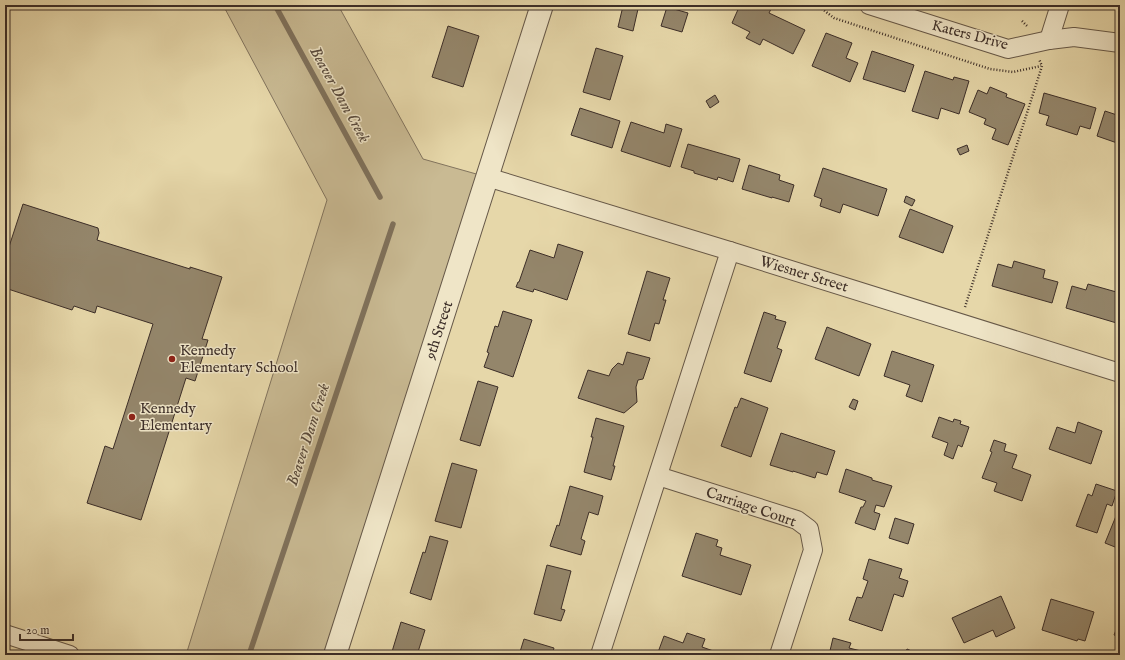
<svg xmlns="http://www.w3.org/2000/svg" width="1125" height="660" viewBox="0 0 1125 660" font-family="'IM FELL English',serif">
<style>
.green{fill:#c9ba93;stroke:#82745e}
.lines{fill:none;stroke-linecap:round;stroke-linejoin:round}
.stream{stroke:#7f715b;stroke-width:5.5}
.building{fill:#94866b;stroke:#3c2e28}
.minor-casing{stroke:#665848;stroke-width:20}
.tertiary-casing{stroke:#665848;stroke-width:24}
.path{stroke:#3c2e28;stroke-width:2.5;stroke-dasharray:1 2;stroke-linecap:butt}
.minor{stroke:#efe5c7;stroke-width:18}
.tertiary{stroke:#efe5c7;stroke-width:22}
.poi-dot{fill:#8f2418;stroke:#efe5c7;stroke-width:1.5}
.labels{text-anchor:middle;dominant-baseline:central;stroke-width:3;stroke-linejoin:round;paint-order:stroke}
.street-label{font-size:15px;fill:#3c2e28;stroke:#efe5c7}
.poi-label{font-size:15px;fill:#3c2e28;stroke:#efe5c7;text-anchor:start}
.water-label{font-size:16px;font-style:italic;fill:#584a3d;stroke:#efe5c7}
</style>
<rect width="100%" height="100%" fill="#e6d7a9"/>
<filter id="stains"><feTurbulence type="fractalNoise" baseFrequency=".005" numOctaves="4"/><feColorMatrix values="0 0 0 0 .2 0 0 0 0 .09 0 0 0 0 .02 0 0 0 .5 -.17"/></filter>
<radialGradient id="worn" r=".72"><stop offset=".6" stop-color="#630" stop-opacity="0"/><stop offset="1" stop-color="#630" stop-opacity=".3"/></radialGradient>
<polygon class="green" points="223,5 338,5 423,159 487,177 335,655 186,655 327,200"/>
<g class="lines">
<g class="stream">
<polyline points="275,5 380,197"/>
<polyline points="249,655 393,224"/>
</g>
</g>
<g class="building">
<polygon points="740,5 763,5 771,9 769,13 805,30 793,54 763,39 760,45 746,38 750,32 732,23"/>
<polygon points="623,6 638,9 633,31 618,27"/>
<polygon points="667,7 688,13 682,32 661,26"/>
<polygon points="448,26 479,36 463,87 432,77"/>
<polygon points="826,33 852,43 846,58 858,63 850,82 812,66"/>
<polygon points="596,48 623,56 610,100 583,92"/>
<polygon points="872,51 914,65 905,92 863,79"/>
<polygon points="925,71 953,80 954,77 969,81 959,114 941,108 938,119 912,111"/>
<polygon points="990,87 1007,94 1006,97 1025,104 1008,145 992,139 996,129 984,124 986,119 969,112 978,90 987,94"/>
<polygon points="1044,93 1096,108 1090,129 1080,126 1077,135 1046,125 1049,116 1039,113"/>
<polygon points="715,95 719,102 710,108 706,101"/>
<polygon points="580,108 620,121 612,148 571,135"/>
<polygon points="1105,111 1120,116 1120,144 1097,136"/>
<polygon points="631,122 664,133 666,124 682,129 670,167 621,151"/>
<polygon points="688,144 740,159 733,182 718,177 717,180 694,173 694,171 681,167"/>
<polygon points="967,145 969,151 960,155 957,149"/>
<polygon points="749,165 780,175 779,180 794,185 789,202 772,197 772,198 742,189"/>
<polygon points="823,168 887,189 878,216 843,204 840,213 820,206 822,199 814,196"/>
<polygon points="906,196 915,200 912,206 904,202"/>
<polygon points="23,204 98,228 99,233 97,240 190,269 190,267 222,277 202,339 208,340 195,381 186,378 141,520 87,503 105,446 113,449 153,324 97,306 95,313 74,306 72,310 5,288 5,259"/>
<polygon points="910,209 953,226 943,253 899,237"/>
<polygon points="558,244 583,252 567,300 534,289 533,292 516,287 518,282 519,282 530,250 554,258"/>
<polygon points="1014,261 1045,270 1043,278 1058,282 1052,303 992,286 998,264 1012,268"/>
<polygon points="647,271 670,278 663,300 666,300 659,324 655,323 650,341 628,334"/>
<polygon points="1088,284 1120,293 1120,324 1066,308 1072,286 1086,290"/>
<polygon points="503,311 532,320 513,377 484,367 489,353 487,352 495,326 498,327"/>
<polygon points="764,312 776,316 775,319 786,322 777,348 782,350 771,382 744,373"/>
<polygon points="827,327 871,344 859,376 815,359"/>
<polygon points="892,351 934,365 922,402 906,396 910,385 884,376"/>
<polygon points="627,352 650,358 643,379 638,380 636,387 637,402 624,413 578,398 588,370 609,376 612,369 618,363 623,365"/>
<polygon points="478,381 498,387 480,446 460,440"/>
<polygon points="741,398 768,408 751,457 721,446 735,407 737,408"/>
<polygon points="853,399 858,401 855,410 849,407"/>
<polygon points="939,417 953,422 954,419 961,421 960,424 969,427 962,447 958,445 953,459 944,455 948,443 932,437"/>
<polygon points="596,418 624,426 613,466 615,466 611,480 584,472 593,437 591,437"/>
<polygon points="1078,422 1102,431 1091,464 1049,449 1057,427 1075,433"/>
<polygon points="781,433 835,451 827,475 817,472 815,478 793,471 793,472 770,465"/>
<polygon points="994,440 1006,444 1004,451 1017,455 1012,468 1031,475 1022,501 994,491 997,483 982,478 992,452 990,451"/>
<polygon points="452,463 477,470 461,528 435,521"/>
<polygon points="846,469 872,478 872,480 892,486 884,507 876,505 874,512 880,514 875,530 855,523 861,507 863,507 866,501 839,492"/>
<polygon points="1096,484 1117,491 1112,506 1107,504 1097,533 1076,526 1088,494 1092,496"/>
<polygon points="570,486 603,496 598,515 589,512 581,539 585,541 581,555 550,546 557,525 559,526"/>
<polygon points="1116,516 1120,518 1120,549 1105,543"/>
<polygon points="895,518 914,524 908,544 889,538"/>
<polygon points="696,533 718,540 716,546 722,548 720,555 751,565 741,595 682,576"/>
<polygon points="430,536 448,541 431,600 410,593 423,552 425,553"/>
<polygon points="869,559 902,569 899,578 908,581 903,597 894,594 882,631 849,620 857,597 862,598 868,581 863,579"/>
<polygon points="547,565 571,571 561,609 565,610 561,621 534,614"/>
<polygon points="1001,596 1015,628 996,637 993,630 964,643 952,618"/>
<polygon points="1051,599 1094,612 1085,641 1078,639 1077,641 1042,630"/>
<polygon points="1120,620 1120,637 1114,635"/>
<polygon points="401,622 425,630 417,655 391,655"/>
<polygon points="687,633 705,639 702,647 722,654 721,655 657,655 664,636 683,643"/>
<polygon points="833,638 851,643 849,648 865,652 864,655 829,655"/>
<polygon points="524,639 554,648 552,655 519,655"/>
<polygon points="907,649 916,653 915,655 904,655"/>
</g>
<g class="lines">
<g class="minor-casing">
<g id="minor">
<polyline points="869,5 1008,49 1049,40 1074,37 1120,43"/>
<polyline points="1049,40 1060,5"/>
<polyline points="487,177 730,251 1120,373"/>
<polyline points="658,476 797,520 809,529 813,550 779,655"/>
<polyline points="5,634 70,655"/>
<polyline points="600,655 730,251"/>
</g>
</g>
<g class="tertiary-casing">
<polyline id="tertiary" points="335,655 542,5"/>
</g>
<g class="path">
<polyline points="817,5 834,18 990,69 1013,72 1041,66"/>
<polyline points="1022,21 1027,26"/>
<polyline points="965,307 1042,66 1039,59"/>
</g>
<use href="#minor" class="minor"/>
<use href="#tertiary" class="tertiary"/>
</g>
<g class="poi-dot">
<circle cx="172" cy="359" r="4"/>
<circle cx="132" cy="417" r="4"/>
</g>
<g class="labels">
<g class="street-label">
<text transform="translate(970 35) rotate(15)">Katers Drive</text>
<text transform="translate(804 274) rotate(17)">Wiesner Street</text>
<text transform="translate(439 330) rotate(-72)">9th Street</text>
<text transform="translate(751 507) rotate(19)">Carriage Court</text>
</g>
<g class="poi-label">
<text x="180" y="350">Kennedy<tspan x="180" dy="17">Elementary School</tspan></text>
<text x="140" y="408">Kennedy<tspan x="140" dy="17">Elementary</tspan></text>
</g>
<g class="water-label">
<text transform="translate(339 95) rotate(61)">Beaver Dam Creek</text>
<text transform="translate(309 435) rotate(-72)">Beaver Dam Creek</text>
</g>
</g>
<rect width="1125" height="660" fill="none" stroke="#e6d7a9" stroke-width="20"/>
<rect x="6" y="6" width="1113" height="648" fill="none" stroke="#3c2e28" stroke-width="2"/>
<rect x="10" y="10" width="1105" height="640" fill="none" stroke="#3c2e28"/>
<path d="M20 634v6h53v-6" fill="none" stroke="#3c2e28" stroke-width="2"/>
<text x="26" y="634" font-size="12" fill="#3c2e28" stroke="#efe5c7" stroke-width="3" paint-order="stroke">20 m</text>
<rect width="100%" height="100%" filter="url(#stains)"/>
<rect width="100%" height="100%" fill="url(#worn)"/>
</svg>
